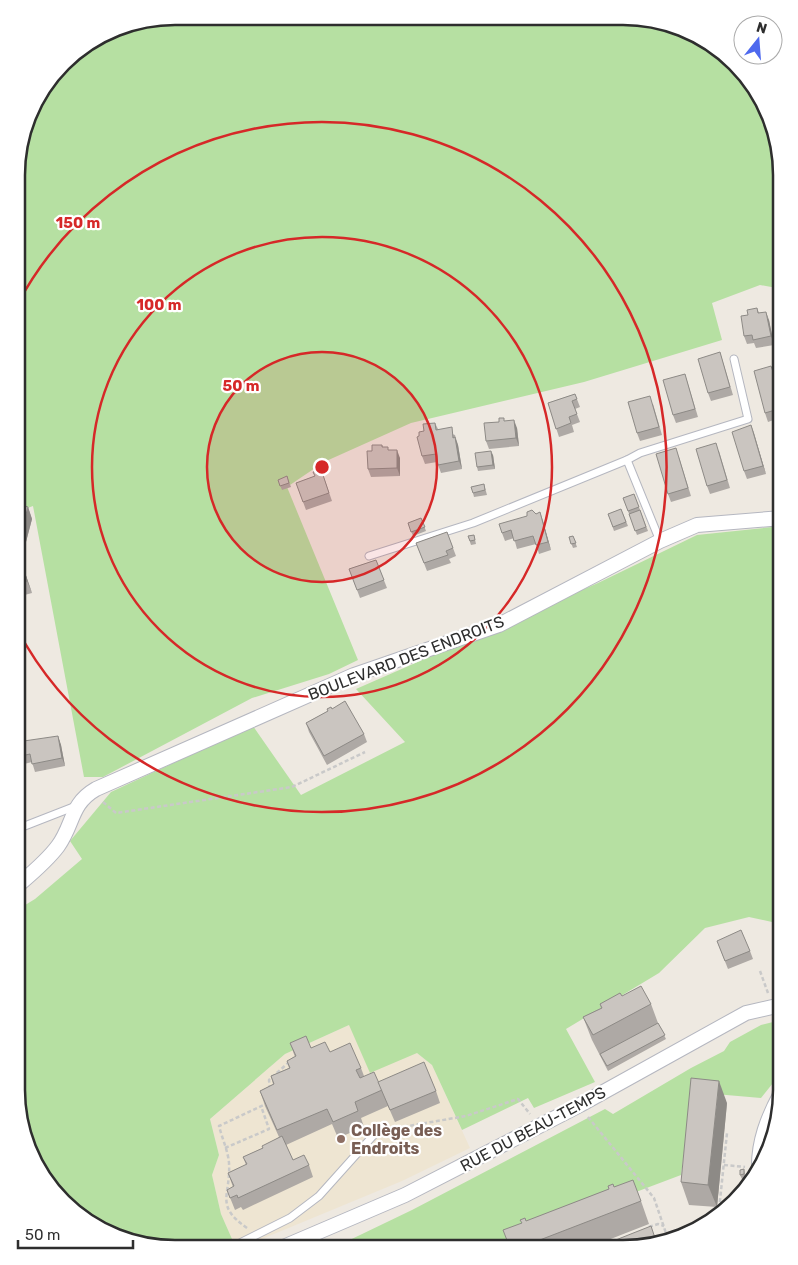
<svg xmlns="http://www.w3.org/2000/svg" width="798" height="1265" viewBox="0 0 798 1265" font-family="Rubik,sans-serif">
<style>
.education{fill:#eee5d2}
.green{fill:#b6e0a2}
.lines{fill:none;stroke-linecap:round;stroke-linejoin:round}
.lane-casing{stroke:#b5b7c0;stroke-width:9}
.street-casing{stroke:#b5b7c0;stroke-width:16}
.path{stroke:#c9c9c9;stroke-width:2.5;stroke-dasharray:4 2.5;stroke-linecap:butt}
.lane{stroke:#fff;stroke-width:7}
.street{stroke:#fff;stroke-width:14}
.wall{fill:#aea9a5}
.shaded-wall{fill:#8d8a86}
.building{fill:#cac5c0;stroke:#8d8a86}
.ring{fill:none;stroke:#d62828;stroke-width:2.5}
.education-dot{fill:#8d6e63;stroke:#fff;stroke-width:2}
.labels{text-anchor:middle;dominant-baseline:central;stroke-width:4.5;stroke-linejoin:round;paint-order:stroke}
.street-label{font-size:16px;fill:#2e2e2e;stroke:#fff}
.education-label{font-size:16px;font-weight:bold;fill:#785e54;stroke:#fff;text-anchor:start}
.rim{fill:none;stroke:#2e2e2e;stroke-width:2.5}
.centre{fill:#d62828;stroke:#fff;stroke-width:2.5}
.ring-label{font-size:15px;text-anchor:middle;font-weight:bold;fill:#d62828;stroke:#fff;stroke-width:4.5;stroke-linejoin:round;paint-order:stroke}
</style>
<rect width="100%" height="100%" fill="#eee9e1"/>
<polygon class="education" points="349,1025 417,1053 432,1065 470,1148 402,1181 252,1243 232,1239 221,1214 212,1175 219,1155 210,1119 285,1054"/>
<g class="green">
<polygon points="175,16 644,18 720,49 770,114 782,175 782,289 760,285 712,303 722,340 584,382 411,423 324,462 287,487 358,660 329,674 252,698 103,777 84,777 33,506 17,512 18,154 33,104 70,56 114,28"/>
<polygon points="782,526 781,924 749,917 705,928 659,973 566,1029 595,1082 534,1108 528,1098 462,1130 432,1065 417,1053 370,1073 349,1025 285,1054 210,1119 219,1155 212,1175 221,1214 232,1239 223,1248 154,1247 78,1216 28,1151 16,1090 17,910 35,899 82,859 70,841 111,792 253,726 301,795 405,742 356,689 598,583 697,535"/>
<polygon points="781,1020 781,1073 761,1098 692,1092 681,1175 498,1244 499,1248 333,1248 412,1210 605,1109 613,1114 691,1068 724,1051 730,1042 761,1025"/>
</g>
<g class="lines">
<g class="lane-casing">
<g id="lane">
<polyline points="627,460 660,541"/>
<polyline points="369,556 473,523 627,460 640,453 748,419 734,359"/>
<polyline points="17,829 76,806"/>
<polyline points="237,1248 236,1245 290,1218 319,1196 380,1128"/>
</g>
</g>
<g class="street-casing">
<g id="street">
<path d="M 17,886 C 31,874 47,861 58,846 C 74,824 70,804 96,789 L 354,675 L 499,625 L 660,541 L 697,525 L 782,518"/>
<path d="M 759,1170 C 758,1142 768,1117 781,1093"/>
<polyline points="281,1248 405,1195 580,1105 746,1013 781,1005"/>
</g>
</g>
<g class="path">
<polyline points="103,802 116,813 292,787 365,752"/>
<polyline points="760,971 768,993"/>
<polyline points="270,1089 269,1080 297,1055"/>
<polyline points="588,1117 654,1198 668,1239 719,1210 727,1133"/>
<polyline points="391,1129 466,1116 518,1099 530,1114"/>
<polyline points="225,1148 269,1129 261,1106"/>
<polyline points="724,1165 745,1167"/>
<polyline points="649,1227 658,1224 664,1226"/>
<path d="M 247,1228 C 214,1205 231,1196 229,1163 C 228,1151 222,1138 219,1126 L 268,1103"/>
</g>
<use href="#lane" class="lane"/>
<use href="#street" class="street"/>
</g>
<g class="wall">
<polygon points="757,308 759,313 769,320 774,345 756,348 754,343 747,344 744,336 748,315"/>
<polygon points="720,352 733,395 711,401 708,393"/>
<polygon points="685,374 698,417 676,423 673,415"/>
<polygon points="575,394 580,407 575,409 580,422 572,425 574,432 559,437 548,403"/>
<polygon points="782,396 782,417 768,422 765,413"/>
<polygon points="653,404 662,435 640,441 637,433"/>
<polygon points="505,421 517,428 519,446 489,449 486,441"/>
<polygon points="435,423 438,429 455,435 458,445 462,469 441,473 437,462 425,464 422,456 419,436 424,431"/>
<polygon points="751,425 766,474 747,479 744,471"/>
<polygon points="382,445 383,447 400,458 400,476 371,477 368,469 372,451"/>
<polygon points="719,451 730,488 710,494 707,486"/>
<polygon points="493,455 495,469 478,471 477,467"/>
<polygon points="679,457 691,496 671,502 668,494"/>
<polygon points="321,469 332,501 306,510 296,483 315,476"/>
<polygon points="287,476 291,487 282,490 278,480"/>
<polygon points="484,484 487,495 474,497 473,493"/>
<polygon points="634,494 648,531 637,535 623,498"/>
<polygon points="17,504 28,507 32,519 21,561 32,593 17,597"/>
<polygon points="621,509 628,526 614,531 608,514"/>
<polygon points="540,512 551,550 539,554 536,544 517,549 514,538 505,541 502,533 536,514"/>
<polygon points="421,518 426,531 413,536 408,523"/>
<polygon points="447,532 456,556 449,559 451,563 427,571 416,543"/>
<polygon points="474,535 476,544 471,545 468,536"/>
<polygon points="573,536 577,547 573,548 569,537"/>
<polygon points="376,560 387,588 360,598 349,569"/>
<polygon points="327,709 364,734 367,742 327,765 309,732 306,723 328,711"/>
<polygon points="58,736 61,745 65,766 35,772 32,762 20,765 17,757"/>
<polygon points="17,842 21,856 17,857"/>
<polygon points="717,941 750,951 753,959 728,969"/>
<polygon points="622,996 651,1004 658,1023 666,1039 608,1071 592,1040 583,1017 601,1008 600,1004"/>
<polygon points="290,1043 330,1052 361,1068 364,1076 378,1082 436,1091 440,1103 395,1122 388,1106 361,1118 364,1127 338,1138 332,1124 286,1145 293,1160 309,1165 313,1177 243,1210 241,1207 235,1210 227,1190 233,1187 228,1173 246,1165 243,1157 263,1148 279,1137 265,1106 260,1091 273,1084 271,1076 289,1068 287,1061 295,1057"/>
<polygon points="727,1103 717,1207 689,1205 681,1182"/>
<polygon points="744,1169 745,1173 745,1179 742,1179 740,1175"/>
<polygon points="614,1187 641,1201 649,1224 585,1249 509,1248 522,1223"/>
<polygon points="655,1238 657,1242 624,1249"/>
</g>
<g class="shaded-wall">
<polygon points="766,312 769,320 774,345 771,336"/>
<polygon points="514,420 517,428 519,446 516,438"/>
<polygon points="751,425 754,433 766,474 763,466"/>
<polygon points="455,437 458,445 462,469 459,461"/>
<polygon points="397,450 400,458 400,476 397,468"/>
<polygon points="491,451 493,455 495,469 493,465"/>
<polygon points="28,507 32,519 21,561 32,593 27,581 17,565 17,549"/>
<polygon points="540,512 543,521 551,550 548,542"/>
<polygon points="58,736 61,745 65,766 62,758"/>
<polygon points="719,1081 727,1103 717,1207 708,1185"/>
</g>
<g class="building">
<polygon points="757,308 758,313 766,312 771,336 753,340 752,335 744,336 741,316 748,315 747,310"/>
<polygon points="720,352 730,387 708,393 698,359"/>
<polygon points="771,366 782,397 782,408 765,413 754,371"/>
<polygon points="685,374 695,409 673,415 663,380"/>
<polygon points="575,394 577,399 572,401 577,414 569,417 571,423 556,429 548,403"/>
<polygon points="650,396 659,427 637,433 628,402"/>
<polygon points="499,418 504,418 504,421 514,420 516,438 486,441 484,423 499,422"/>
<polygon points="435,423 436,430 452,427 453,438 455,437 459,461 438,465 436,454 422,456 417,437 419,436 419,432 424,431 423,424"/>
<polygon points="751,425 763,466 744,471 732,432"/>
<polygon points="782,437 782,469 773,439"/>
<polygon points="716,443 727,480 707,486 696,449"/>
<polygon points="372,445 382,445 382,447 388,447 388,450 397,450 397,468 368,469 367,451 372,451"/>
<polygon points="676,448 688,488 668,494 656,454"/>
<polygon points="491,451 493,465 477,467 475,453"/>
<polygon points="321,469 329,493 303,502 296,483 315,476 313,472"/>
<polygon points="287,476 289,483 280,486 278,480"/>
<polygon points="484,484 485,490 473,493 471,487"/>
<polygon points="634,494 639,507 628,511 623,498"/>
<polygon points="17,504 28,507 17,549"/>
<polygon points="621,509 626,522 613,527 608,514"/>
<polygon points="532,510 536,514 540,512 548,542 536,545 533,536 514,541 511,530 502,533 499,524 527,516 527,512"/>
<polygon points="640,510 646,527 635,531 629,514"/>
<polygon points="421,518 425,527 411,532 408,523"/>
<polygon points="447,532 453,548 446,551 448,555 424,563 416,543"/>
<polygon points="474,535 475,540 470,541 468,536"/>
<polygon points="573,536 576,543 571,544 569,537"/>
<polygon points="17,557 20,557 27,581 17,584"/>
<polygon points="376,560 384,580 357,590 349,569"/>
<polygon points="345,701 364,734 324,756 306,723 328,711 327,709 331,707 332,709"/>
<polygon points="58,736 62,758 32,764 30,754 17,757 17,742"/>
<polygon points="741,930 750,951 725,961 717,941"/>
<polygon points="641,986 651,1004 593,1035 583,1017 602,1008 600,1004 620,993 622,996"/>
<polygon points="658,1023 665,1035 607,1066 600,1054"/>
<polygon points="306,1036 311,1048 325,1042 330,1052 350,1043 361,1068 356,1070 360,1078 374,1072 382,1090 355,1102 358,1111 333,1122 327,1109 277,1130 260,1091 274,1084 271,1076 290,1068 287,1061 296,1056 290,1043"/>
<polygon points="424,1062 436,1091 390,1110 378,1082"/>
<polygon points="691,1078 719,1081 708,1185 681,1182"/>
<polygon points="282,1136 293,1160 304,1155 309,1165 238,1198 237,1195 230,1198 227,1190 234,1186 228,1173 247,1164 243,1157 263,1148 262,1146"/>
<polygon points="744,1169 744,1174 740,1175 740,1170"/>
<polygon points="633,1180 641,1201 519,1248 510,1248 503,1230 522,1223 520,1220 525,1218 526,1221 609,1189 608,1186 613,1184 614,1187"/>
<polygon points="651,1226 655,1238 632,1247 624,1249 593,1249"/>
</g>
<circle cx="322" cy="467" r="115" fill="#d62828" fill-opacity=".12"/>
<g class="ring">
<circle cx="322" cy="467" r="115"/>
<circle cx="322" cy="467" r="230"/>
<path d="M17 305A345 345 0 1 1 17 629"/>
</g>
<circle class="education-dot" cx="341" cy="1139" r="5"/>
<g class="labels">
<g class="street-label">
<text transform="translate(406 658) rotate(-21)">BOULEVARD DES ENDROITS</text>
<text transform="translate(533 1129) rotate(-28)">RUE DU BEAU-TEMPS</text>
</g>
<g class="education-label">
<text x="351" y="1130">Collège des<tspan x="351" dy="18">Endroits</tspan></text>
</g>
</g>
<path d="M0 0H798V1265H0ZM175 25H623A150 150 0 0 1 773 175V1090A150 150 0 0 1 623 1240H175A150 150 0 0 1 25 1090V175A150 150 0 0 1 175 25Z" fill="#fff" fill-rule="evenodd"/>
<path class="rim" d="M175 25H623A150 150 0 0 1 773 175V1090A150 150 0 0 1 623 1240H175A150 150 0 0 1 25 1090V175A150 150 0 0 1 175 25Z"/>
<circle cx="322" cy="467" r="8" class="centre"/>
<g class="ring-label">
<text x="78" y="228">150 m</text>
<text x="159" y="310">100 m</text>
<text x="241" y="391">50 m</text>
</g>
<g transform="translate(758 40) rotate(17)"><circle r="24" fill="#ffffff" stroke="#ababab"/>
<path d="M0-4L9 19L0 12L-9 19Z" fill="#4e69ee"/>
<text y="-8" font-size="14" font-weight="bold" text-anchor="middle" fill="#2e2e2e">N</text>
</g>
<path d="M18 1240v8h115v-8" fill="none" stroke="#2e2e2e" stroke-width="2.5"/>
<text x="25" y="1240" font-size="15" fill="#2e2e2e" stroke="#ffffff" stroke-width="4" paint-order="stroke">50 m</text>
</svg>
